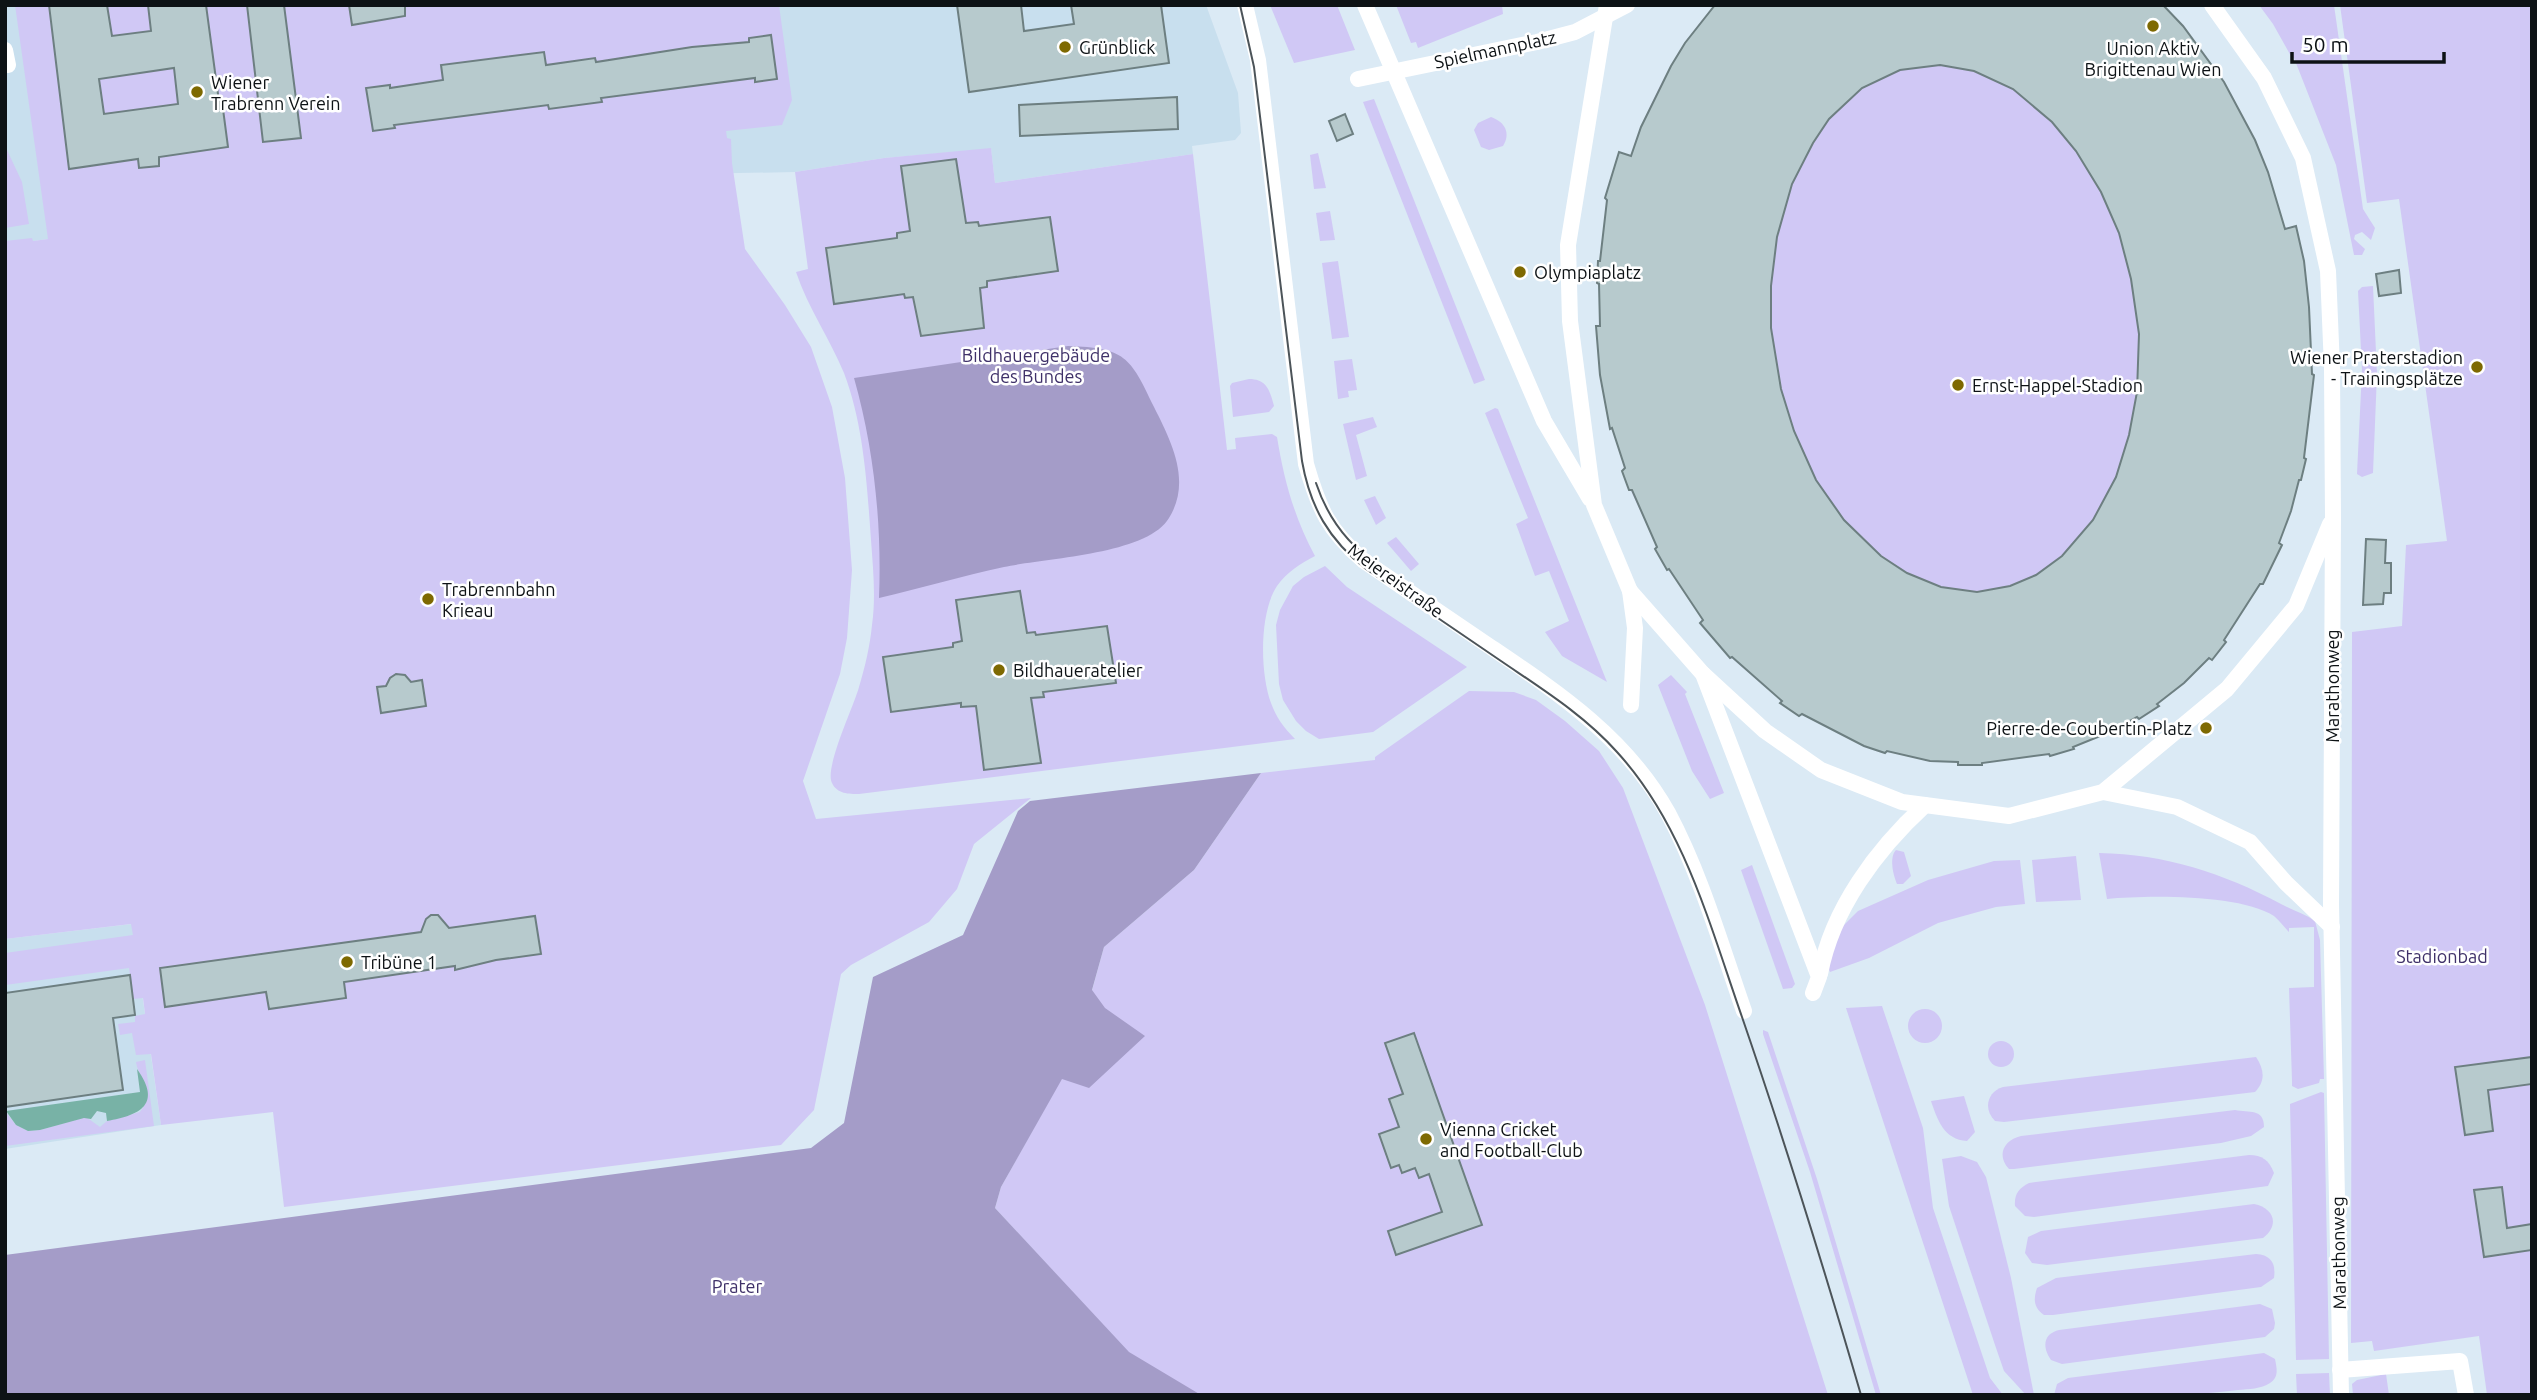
<svg xmlns="http://www.w3.org/2000/svg" width="2537" height="1400" viewBox="0 0 2537 1400" font-family="Ubuntu,sans-serif">
<style>
.built{fill:#c8dfee}
.green{fill:#d0c8f5}
.forest{fill:#a49cc8}
.water{fill:#78b2a6}
.building{fill:#b7cacd;stroke:#6d7f81;stroke-width:2;fill-rule:evenodd}
.lines{fill:none;stroke-linecap:round;stroke-linejoin:round}
.street{stroke:#fff;stroke-width:16}
.tram{stroke:#4c5459;stroke-width:2}
.poi-dot{fill:#7e6901;stroke:#fff;stroke-width:2.5}
.labels{text-anchor:middle;dominant-baseline:central;stroke-width:5;stroke-linejoin:round;paint-order:stroke}
.poi-label{font-size:18px;fill:#0d1215;stroke:#fff;text-anchor:start}
.street-label{font-size:18px;fill:#0d1215;stroke:#fff}
.park-label{font-size:18px;fill:#3f3169;stroke:#fff}
</style>
<rect width="100%" height="100%" fill="#dbeaf5"/>
<g class="built">
<polygon points="5,5 1206,5 1238,93 1241,133 1235,140 1192,146 1193,154 995,183 991,149 884,158 795,172 486,178 5,245"/>
<polygon points="132,924 161,1125 5,1149 5,939"/>
</g>
<g class="green">
<polygon points="15,5 779,5 792,100 782,125 726,131 727,138 731,139 732,163 745,249 785,305 811,347 832,407 845,478 852,570 847,638 840,674 803,781 816,819 1031,798 974,844 957,889 929,922 851,965 841,974 814,1110 781,1145 284,1207 273,1112 161,1125 151,1054 136,1055 132,1033 120,1035 118,1024 135,1022 135,1016 145,1014 143,998 133,999 129,968 5,985 5,953 133,935 131,924 5,939 5,241 32,238 33,241 48,239"/>
<polygon points="1270,5 1337,5 1355,50 1294,63"/>
<polygon points="1396,5 1502,5 1503,14 1418,48 1416,42 1411,43"/>
<path d="M 1715,5 L 2163,5 C 2228,72 2259,140 2285,228 L 2296,226 L 2304,261 L 2311,335 L 2300,335 L 2301,352 L 2312,352 L 2312,374 L 2314,375 L 2304,458 L 2306,459 L 2301,480 L 2299,480 L 2291,511 L 2279,542 L 2282,545 L 2263,584 L 2260,584 L 2224,640 L 2226,642 L 2212,660 L 2209,658 L 2184,683 L 2157,704 L 2159,706 L 2139,719 L 2137,717 L 2115,729 L 2110,719 L 2091,727 L 2095,738 L 2074,747 L 2074,749 L 2050,756 L 2049,754 L 1983,763 L 1982,765 L 1958,765 L 1957,762 L 1914,747 L 1912,757 L 1888,751 L 1885,753 L 1864,746 L 1802,714 L 1799,716 L 1780,703 L 1782,701 L 1732,658 L 1730,658 L 1700,623 L 1703,620 L 1670,570 L 1667,570 L 1655,549 L 1657,547 L 1622,471 L 1625,468 L 1618,448 L 1628,445 L 1623,426 L 1610,429 L 1600,375 L 1596,326 L 1609,325 L 1599,284 L 1597,283 L 1598,261 L 1600,261 L 1607,200 L 1605,198 L 1619,152 L 1631,156 C 1650,100 1676,49 1715,5 Z"/>
<polygon points="2259,5 2334,5 2363,209 2375,228 2371,240 2362,232 2355,235 2354,239 2365,249 2362,255 2354,255 2336,165 2294,58 2292,58 2273,24"/>
<polygon points="2340,5 2532,5 2532,1395 2487,1395 2479,1336 2374,1351 2372,1341 2351,1343 2352,632 2402,626 2406,545 2447,541 2399,199 2367,203"/>
<polygon points="1374,99 1485,380 1474,384 1363,102"/>
<path d="M 1491,117 C 1505,122 1511,133 1503,146 L 1489,150 L 1481,147 L 1474,130 L 1478,123 Z"/>
<path d="M 991,148 L 995,183 L 1193,154 L 1227,450 L 1236,449 L 1235,438 L 1272,434 L 1277,437 C 1284,480 1294,517 1315,556 C 1300,564 1287,572 1277,586 C 1259,613 1260,674 1271,703 C 1276,717 1284,728 1295,739 L 859,794 C 849,794 837,794 832,783 C 824,768 854,706 859,687 C 865,667 870,646 872,625 C 876,597 873,568 871,540 C 867,485 864,426 844,373 C 830,339 808,308 796,272 L 808,269 L 795,172 L 884,158 Z"/>
<polygon points="7,150 22,182 29,224 5,228"/>
<polygon points="1318,153 1326,188 1314,189 1310,155"/>
<polygon points="1330,211 1335,240 1320,241 1316,213"/>
<polygon points="1338,261 1349,337 1332,339 1322,263"/>
<polygon points="2373,286 2377,374 2373,473 2362,477 2357,474 2362,370 2358,291 2362,287"/>
<polygon points="1352,359 1357,390 1348,391 1349,397 1338,399 1334,361"/>
<path d="M 1249,379 C 1267,379 1270,391 1274,406 L 1269,412 L 1233,417 L 1230,386 L 1232,383 Z"/>
<polygon points="1495,408 1498,409 1607,682 1562,656 1545,632 1569,621 1549,571 1535,576 1516,524 1528,518 1485,413"/>
<polygon points="1373,417 1377,427 1356,435 1367,476 1356,480 1343,424"/>
<polygon points="1375,496 1386,518 1376,525 1364,500"/>
<polygon points="1396,537 1419,564 1411,571 1387,543"/>
<polygon points="1325,566 1347,587 1467,667 1373,732 1319,739 1306,731 1296,721 1283,700 1279,684 1276,625 1280,610 1293,586 1304,577"/>
<polygon points="1671,675 1687,692 1685,694 1724,793 1710,799 1692,771 1658,685"/>
<polygon points="1469,691 1514,692 1536,700 1565,721 1599,751 1623,788 1705,1005 1828,1395 5,1395 5,1255 1127,1351 995,1208 1001,1187 1074,1056 1104,947 1194,870 1261,773 1375,760 1375,757"/>
<path d="M 1896,850 L 1904,852 L 1911,876 L 1903,884 L 1897,884 C 1893,875 1889,857 1896,850 Z"/>
<path d="M 2099,853 C 2165,854 2223,873 2281,904 C 2292,910 2305,914 2315,921 L 2320,940 L 2324,1079 L 2320,1079 L 2319,1083 L 2298,1089 L 2292,1086 L 2292,1081 L 2289,988 L 2314,987 L 2314,927 L 2289,928 L 2289,932 C 2284,927 2280,921 2274,916 C 2240,894 2147,895 2107,899 Z"/>
<polygon points="2076,856 2081,900 2036,902 2032,860"/>
<polygon points="2020,860 2025,904 1996,907 1938,923 1869,958 1830,972 1828,967 1837,932 1858,911 1928,880 1994,861"/>
<polygon points="1752,865 1795,984 1792,988 1783,989 1741,870"/>
<polygon points="1882,1006 1923,1128 1933,1208 1990,1378 2003,1395 1973,1395 1846,1008"/>
<circle cx="1925" cy="1026" r="17"/>
<polygon points="1763,1030 1768,1032 1817,1179 1881,1395 1876,1395 1810,1172 1763,1034"/>
<circle cx="2001" cy="1054" r="13"/>
<path d="M 2256,1057 C 2264,1069 2266,1081 2255,1092 L 2004,1122 L 1995,1121 C 1983,1109 1987,1092 2003,1087 Z"/>
<path d="M 145,1060 L 154,1126 L 5,1146 L 5,1111 L 16,1125 L 28,1131 L 40,1130 L 86,1117 L 100,1127 L 107,1121 L 140,1112 C 156,1093 139,1081 136,1062 Z"/>
<polygon points="2321,1092 2324,1093 2329,1359 2296,1360 2290,1104"/>
<path d="M 1964,1096 L 1975,1132 L 1967,1141 C 1944,1140 1937,1119 1931,1101 Z"/>
<path d="M 2235,1110 C 2249,1113 2264,1108 2264,1127 L 2251,1136 L 2221,1143 L 2014,1169 L 2009,1169 C 1996,1155 2004,1140 2021,1136 Z"/>
<path d="M 2249,1155 C 2262,1155 2269,1160 2274,1173 L 2268,1186 L 2034,1217 L 2025,1216 L 2015,1206 C 2014,1194 2019,1188 2029,1183 Z"/>
<polygon points="1961,1156 1977,1162 1986,1177 2011,1278 2034,1395 2026,1395 2004,1371 1995,1345 1949,1206 1942,1159"/>
<path d="M 2254,1204 C 2274,1208 2280,1225 2263,1238 L 2047,1265 L 2032,1263 L 2025,1253 L 2028,1237 L 2041,1231 Z"/>
<path d="M 2256,1254 C 2271,1255 2276,1263 2274,1278 L 2261,1287 L 2053,1315 L 2044,1315 C 2034,1308 2033,1300 2037,1288 L 2056,1278 Z"/>
<path d="M 2260,1304 L 2272,1309 L 2275,1323 L 2274,1329 L 2265,1337 L 2062,1364 L 2051,1360 C 2042,1347 2043,1334 2059,1330 Z"/>
<path d="M 2264,1353 L 2275,1359 C 2277,1369 2279,1377 2270,1383 C 2261,1389 2249,1389 2238,1390 C 2177,1398 2115,1395 2054,1395 L 2057,1384 L 2068,1378 Z"/>
<polygon points="2329,1373 2330,1395 2297,1395 2296,1374"/>
<polygon points="2386,1374 2389,1395 2353,1395 2352,1384 2357,1380"/>
</g>
<g class="forest">
<path d="M 1068,346 C 1125,348 1130,356 1154,407 C 1171,441 1192,481 1169,518 C 1147,555 1044,558 1004,567 C 962,576 921,588 879,598 C 882,525 874,448 854,378 Z"/>
<polygon points="1261,773 1194,870 1104,947 1092,990 1105,1008 1145,1036 1089,1088 1062,1079 1001,1187 995,1208 1129,1352 1201,1395 5,1395 5,1255 811,1148 844,1123 873,977 963,935 1018,811 1030,801"/>
</g>
<path class="water" d="M 137,1069 C 162,1104 141,1115 107,1121 L 106,1113 L 97,1111 L 91,1119 L 84,1118 L 40,1130 L 28,1131 L 16,1125 L 6,1111 L 140,1092 Z"/>
<g class="building">
<path d="M 49,5 L 107,5 L 112,36 L 151,31 L 148,5 L 206,5 L 220,109 L 223,109 L 228,147 L 159,157 L 159,166 L 139,168 L 138,159 L 69,169 ZM 174,68 L 178,104 L 104,114 L 99,79 Z"/>
<polygon points="247,5 284,5 301,138 263,142"/>
<polygon points="349,5 405,5 405,16 352,25"/>
<polygon points="957,5 1021,5 1024,31 1074,24 1071,5 1161,5 1169,63 969,92"/>
<path d="M 1715,5 L 2163,5 L 2183,26 L 2224,82 L 2255,140 L 2268,172 L 2285,229 L 2296,226 L 2304,261 L 2309,307 L 2312,374 L 2314,375 L 2304,458 L 2306,459 L 2301,480 L 2299,480 L 2291,511 L 2279,543 L 2282,545 L 2263,584 L 2260,584 L 2224,640 L 2226,642 L 2212,660 L 2209,658 L 2184,683 L 2157,704 L 2159,706 L 2139,719 L 2137,717 L 2110,732 L 2073,747 L 2074,749 L 2050,756 L 2049,754 L 1982,763 L 1982,765 L 1958,765 L 1958,762 L 1930,761 L 1887,751 L 1885,753 L 1864,746 L 1802,714 L 1799,716 L 1780,703 L 1782,701 L 1732,657 L 1730,658 L 1700,623 L 1703,620 L 1669,569 L 1667,570 L 1655,549 L 1657,547 L 1632,490 L 1629,490 L 1622,471 L 1625,468 L 1612,428 L 1610,429 L 1600,375 L 1596,326 L 1600,326 L 1599,284 L 1597,283 L 1598,261 L 1600,261 L 1607,200 L 1605,198 L 1619,152 L 1631,156 L 1641,127 L 1671,66 L 1685,43 ZM 1940,65 L 1974,71 L 2013,89 L 2052,122 L 2076,151 L 2101,192 L 2119,233 L 2131,279 L 2139,334 L 2137,392 L 2129,435 L 2116,477 L 2093,520 L 2062,556 L 2036,575 L 2010,586 L 1977,592 L 1941,587 L 1907,573 L 1881,556 L 1844,520 L 1816,480 L 1794,431 L 1781,389 L 1771,328 L 1771,286 L 1777,237 L 1792,184 L 1813,143 L 1829,119 L 1862,88 L 1900,70 Z"/>
<polygon points="771,35 777,79 755,82 755,78 601,98 602,102 549,109 548,105 394,125 395,128 373,131 366,88 390,85 390,88 443,80 441,65 544,52 546,65 595,58 596,62 692,47 749,42 749,38"/>
<polygon points="1177,97 1178,129 1020,136 1019,105"/>
<polygon points="1345,114 1353,134 1337,141 1329,121"/>
<polygon points="956,159 966,223 978,222 979,226 1050,217 1058,271 987,281 987,287 980,288 984,328 921,336 913,297 905,298 904,294 834,304 826,248 897,238 897,233 910,231 901,166"/>
<polygon points="2399,270 2401,293 2379,296 2376,274"/>
<polygon points="2366,539 2386,540 2385,563 2391,563 2391,593 2384,593 2383,604 2363,605"/>
<polygon points="1020,591 1027,633 1035,632 1036,635 1107,626 1116,683 1043,692 1044,697 1031,698 1041,763 984,770 976,706 961,707 961,703 891,712 883,657 953,647 953,643 962,641 956,600"/>
<polygon points="396,674 405,675 411,682 422,680 426,706 381,713 377,687 386,686 390,678"/>
<polygon points="431,915 438,915 449,928 535,916 541,954 496,960 455,970 455,966 344,982 346,998 269,1009 266,992 165,1007 160,968 421,932 426,919"/>
<polygon points="130,975 135,1015 113,1018 123,1090 5,1107 5,993"/>
<polygon points="1414,1033 1482,1225 1396,1255 1388,1231 1442,1212 1429,1174 1419,1178 1415,1168 1402,1173 1399,1165 1391,1168 1379,1134 1399,1127 1389,1099 1403,1094 1385,1043"/>
<polygon points="2532,1057 2532,1084 2488,1090 2493,1131 2465,1135 2455,1067"/>
<polygon points="2502,1187 2507,1228 2532,1224 2532,1250 2484,1257 2474,1190"/>
</g>
<g class="lines">
<g class="street">
<path d="M 1245,5 L 1258,60 L 1306,464 C 1319,509 1328,530 1364,561 C 1407,590 1449,619 1492,648 C 1560,694 1627,739 1668,813 C 1701,875 1721,945 1744,1011"/>
<polyline points="1365,5 1544,421 1590,499"/>
<polyline points="1607,5 1568,245 1570,321 1594,505 1630,591 1635,628 1631,705"/>
<polyline points="2212,5 2264,78 2303,158 2328,271 2332,368 2333,517 2331,904 2341,1395"/>
<polyline points="5,50 8,65"/>
<polyline points="1358,79 1537,42 1575,32 1627,5"/>
<polyline points="1630,591 1703,674 1819,977 1813,993"/>
<polyline points="1703,674 1765,731 1821,770 1902,802 2009,816 2103,792 2227,689 2296,606 2330,524"/>
<polyline points="2103,792 2177,807 2250,842 2286,883 2332,927"/>
<path d="M 1820,974 C 1832,909 1877,849 1925,805"/>
<polyline points="2340,1370 2460,1361 2466,1395"/>
</g>
<g class="tram">
<path d="M 1240,5 L 1254,67 L 1302,461 C 1310,507 1329,540 1366,569 C 1411,600 1456,630 1501,661 C 1542,689 1584,715 1617,752 C 1684,825 1710,926 1742,1017 C 1785,1142 1824,1268 1861,1395"/>
<path d="M 1316,483 C 1327,516 1348,545 1378,565"/>
</g>
</g>
<g class="poi-dot">
<circle cx="2153" cy="26" r="7"/>
<circle cx="1065" cy="47" r="7"/>
<circle cx="197" cy="92" r="7"/>
<circle cx="1520" cy="272" r="7"/>
<circle cx="2477" cy="367" r="7"/>
<circle cx="1958" cy="385" r="7"/>
<circle cx="428" cy="599" r="7"/>
<circle cx="999" cy="670" r="7"/>
<circle cx="2206" cy="728" r="7"/>
<circle cx="347" cy="962" r="7"/>
<circle cx="1426" cy="1139" r="7"/>
</g>
<g class="labels">
<g class="poi-label">
<text x="1079" y="47">Grünblick</text>
<text x="2153" y="48" text-anchor="middle">Union Aktiv<tspan x="2153" dy="21">Brigittenau Wien</tspan></text>
<text x="211" y="82">Wiener<tspan x="211" dy="21">Trabrenn Verein</tspan></text>
<text x="1534" y="272">Olympiaplatz</text>
<text x="2463" y="357" text-anchor="end">Wiener Praterstadion<tspan x="2463" dy="21">- Trainingsplätze</tspan></text>
<text x="1972" y="385">Ernst-Happel-Stadion</text>
<text x="442" y="589">Trabrennbahn<tspan x="442" dy="21">Krieau</tspan></text>
<text x="1013" y="670">Bildhaueratelier</text>
<text x="2192" y="728" text-anchor="end">Pierre-de-Coubertin-Platz</text>
<text x="361" y="962">Tribüne 1</text>
<text x="1440" y="1129">Vienna Cricket<tspan x="1440" dy="21">and Football-Club</tspan></text>
</g>
<g class="street-label">
<text transform="translate(1495 49) rotate(-12)">Spielmannplatz</text>
<text transform="translate(1396 580) rotate(36)">Meiereistraße</text>
<text transform="translate(2332 686) rotate(-90)">Marathonweg</text>
<text transform="translate(2338 1253) rotate(-91)">Marathonweg</text>
</g>
<g class="park-label">
<text x="1036" y="355">Bildhauergebäude<tspan x="1036" dy="21">des Bundes</tspan></text>
<text x="2442" y="956">Stadionbad</text>
<text x="737" y="1286">Prater</text>
</g>
</g>
<rect width="2537" height="1400" fill="none" stroke="#0d1215" stroke-width="14"/>
<path d="M2292 52v10h152v-10" fill="none" stroke="#0d1215" stroke-width="3.5"/>
<text x="2302" y="52" font-size="21" fill="#0d1215" stroke="#ffffff" stroke-width="5" paint-order="stroke">50 m</text>
</svg>
